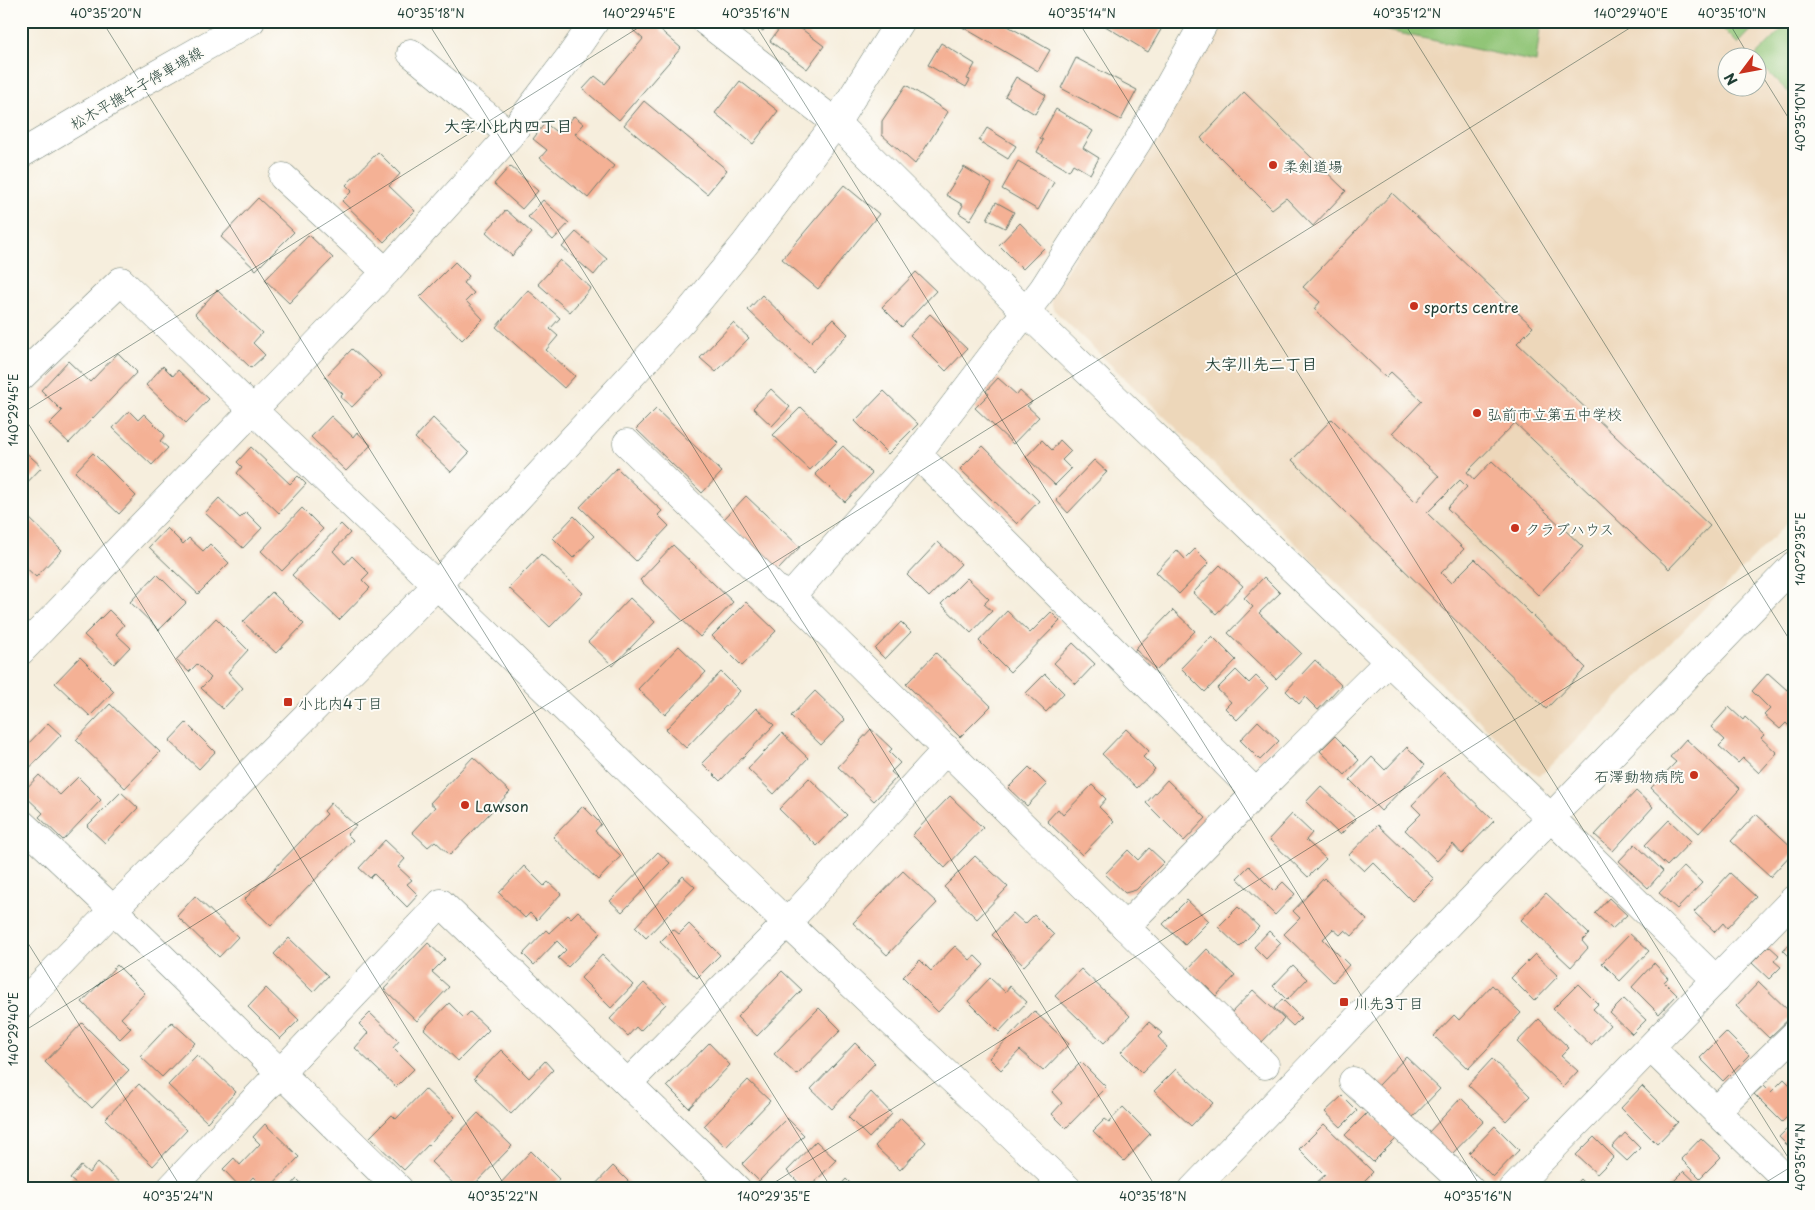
<svg xmlns="http://www.w3.org/2000/svg" width="1815" height="1210" viewBox="0 0 1815 1210" font-family="'Playpen Sans','Klee One',sans-serif">
<style>
.built{fill:#edd7ba;fill-rule:evenodd}
.green{fill:#91c577;stroke:#588156}
.building{fill:#f4b195}
.lines{fill:none;stroke-linecap:round;stroke-linejoin:round}
.street-casing{stroke:#6a7b6f;stroke-width:29}
.secondary-casing{stroke:#6a7b6f;stroke-width:29}
.street{stroke:#fff;stroke-width:28}
.secondary{stroke:#fff;stroke-width:28}
.ticks{fill:none;stroke:#1f3d34;stroke-width:1;stroke-opacity:0.45}
.poi-dot{fill:#c8321e;stroke:#fdfcf7;stroke-width:2}
.labels{text-anchor:middle;dominant-baseline:central;stroke-width:4;stroke-linejoin:round;paint-order:stroke}
.street-label{font-size:15px;fill:#1f3d34;stroke:#fdfcf7}
.poi-label{font-size:15px;fill:#1f3d34;stroke:#fdfcf7;text-anchor:start}
.neighbourhood-label{font-size:16px;font-weight:bold;fill:#1f3d34;stroke:#fdfcf7}
.neatline{fill:none;stroke:#1f3d34;stroke-width:2}
.ticks-label{font-size:12px;text-anchor:middle;fill:#1f3d34}
</style>
<rect width="100%" height="100%" fill="#fdfcf7"/>
<filter id="ink" filterUnits="userSpaceOnUse"><feTurbulence type="fractalNoise" baseFrequency=".02" numOctaves="2"/><feDisplacementMap in="SourceGraphic" scale="10" xChannelSelector="R" yChannelSelector="G"/><feConvolveMatrix kernelMatrix="1 2 1 2 8 2 1 2 1" color-interpolation-filters="sRGB"/></filter>
<filter id="wash" filterUnits="userSpaceOnUse"><feTurbulence type="fractalNoise" baseFrequency=".0096" numOctaves="4" result="noise"/><feDisplacementMap in="SourceGraphic" scale="20" xChannelSelector="R" yChannelSelector="G"/><feGaussianBlur stdDeviation="1.12" result="paint"/><feColorMatrix in="noise" values="0 0 0 0 0 0 0 0 0 0 0 0 0 0 0 0 0 1.4 0 .05"/><feComposite in="paint" operator="in"/></filter>
<g filter="url(#wash)">
<rect width="100%" height="100%" fill="#f6eedd"/>
<path class="built" d="M 1218,21 L 1794,21 L 1794,516 L 1547,770 L 1539,775 L 1530,770 L 1053,309 L 1050,298 ZM 1728,58 L 1758,58 L 1758,88 L 1728,88 Z"/>
<g class="green">
<polygon points="1341,21 1541,21 1536,62"/>
<polygon points="1715,21 1760,21 1738,44"/>
<polygon points="1790,21 1794,21 1794,85 1788,92 1758,62 1758,58 1754,57"/>
</g>
<g id="blocks">
<g class="building">
<polygon points="641,21 650,21 681,48 619,120 583,89 595,76 605,84 643,39 633,30"/>
<polygon points="747,21 769,21 763,31"/>
<polygon points="785,21 791,21 824,46 807,69 770,41"/>
<polygon points="952,21 999,21 1050,50 1038,71"/>
<polygon points="1097,21 1166,21 1148,52"/>
<polygon points="941,43 975,64 967,79 970,80 966,87 928,65"/>
<polygon points="1076,58 1137,90 1121,120 1061,88"/>
<polygon points="1016,77 1046,95 1035,114 1005,96"/>
<polygon points="740,81 778,111 753,144 715,113"/>
<polygon points="906,85 948,112 915,164 882,135 882,121"/>
<polygon points="1244,92 1346,191 1313,226 1286,198 1272,209 1201,138"/>
<polygon points="644,101 727,170 707,194 624,125"/>
<polygon points="1056,109 1093,131 1083,148 1099,158 1090,174 1073,164 1069,171 1037,152 1043,140 1040,138"/>
<polygon points="574,116 584,124 575,134 614,166 588,198 540,158 547,150 533,139 545,123 559,134"/>
<polygon points="987,128 1016,146 1008,159 979,141"/>
<polygon points="378,152 400,174 389,186 415,211 384,242 342,201 352,191 346,185"/>
<polygon points="1018,161 1054,182 1038,210 1002,189"/>
<polygon points="510,166 538,191 522,209 494,184"/>
<polygon points="964,167 992,184 970,220 959,213 963,205 946,195"/>
<polygon points="844,185 879,214 818,289 782,259"/>
<polygon points="1392,193 1533,327 1517,343 1710,526 1669,569 1515,423 1467,472 1474,480 1492,461 1583,547 1538,595 1447,508 1467,487 1460,480 1427,513 1464,549 1441,573 1451,583 1475,559 1586,668 1546,709 1292,460 1332,419 1416,502 1439,476 1392,433 1422,401 1391,372 1386,377 1314,309 1320,302 1303,287"/>
<polygon points="258,198 294,232 256,270 221,237"/>
<polygon points="543,200 569,223 553,240 528,217"/>
<polygon points="996,202 1014,212 1005,228 987,219"/>
<polygon points="506,210 532,233 512,256 486,232"/>
<polygon points="1020,223 1044,248 1023,269 999,245"/>
<polygon points="576,232 607,259 594,275 562,247"/>
<polygon points="309,235 333,258 289,303 265,280"/>
<polygon points="560,260 591,288 570,312 538,284"/>
<polygon points="455,262 469,276 463,283 474,293 466,301 483,319 462,340 420,297"/>
<polygon points="916,272 936,291 902,327 882,307"/>
<polygon points="217,290 262,333 253,343 265,355 251,368 195,314"/>
<polygon points="528,290 560,318 550,329 558,336 546,350 575,376 564,388 496,327"/>
<polygon points="762,295 811,342 833,319 848,334 812,371 748,310"/>
<polygon points="930,314 967,349 946,371 910,335"/>
<polygon points="733,323 749,338 716,372 700,358"/>
<polygon points="352,349 382,376 352,407 340,397 343,394 325,377"/>
<polygon points="118,353 137,372 69,443 49,424 62,411 41,390 68,361 90,382"/>
<polygon points="163,366 173,376 178,370 209,399 186,423 146,385"/>
<polygon points="998,378 1017,395 1020,391 1032,402 1027,406 1039,417 1013,444 975,408 989,394 986,391"/>
<polygon points="771,389 790,407 772,426 753,408"/>
<polygon points="884,391 918,424 888,454 855,421"/>
<polygon points="801,407 837,442 810,470 773,435"/>
<polygon points="656,409 722,472 702,493 636,429"/>
<polygon points="129,411 138,420 144,414 165,435 160,441 168,448 152,465 113,428"/>
<polygon points="331,416 353,437 357,432 371,445 346,471 311,437"/>
<polygon points="433,418 469,453 451,472 415,438"/>
<polygon points="1042,440 1052,450 1060,440 1071,451 1062,460 1071,469 1055,485 1026,457"/>
<polygon points="843,446 872,474 845,502 815,474"/>
<polygon points="983,446 1039,501 1017,524 960,469"/>
<polygon points="251,447 290,484 298,476 306,484 279,513 237,473 242,467 237,462"/>
<polygon points="21,448 42,467 21,489"/>
<polygon points="93,453 136,496 119,514 75,472"/>
<polygon points="1094,460 1107,472 1068,513 1056,500"/>
<polygon points="617,468 662,511 658,515 669,526 636,561 580,507"/>
<polygon points="746,496 800,547 777,571 724,519"/>
<polygon points="219,498 240,518 246,512 262,528 243,548 205,513"/>
<polygon points="302,508 323,529 282,571 261,551"/>
<polygon points="26,515 62,550 36,577 21,563 21,519"/>
<polygon points="574,516 594,536 573,558 553,538"/>
<polygon points="341,524 350,533 333,551 345,564 352,556 369,573 362,580 370,588 339,620 292,575"/>
<polygon points="167,528 183,544 189,538 203,551 210,544 229,563 198,594 149,547"/>
<polygon points="938,542 961,564 929,597 907,575"/>
<polygon points="673,545 733,602 700,637 640,580"/>
<polygon points="1195,549 1209,563 1179,594 1156,572 1177,550 1185,559"/>
<polygon points="541,554 583,593 550,627 509,588"/>
<polygon points="1220,565 1243,586 1216,614 1193,593"/>
<polygon points="157,574 186,603 159,630 130,602"/>
<polygon points="1264,577 1280,593 1259,613 1301,653 1276,679 1228,633 1253,607 1244,598"/>
<polygon points="967,578 989,599 984,604 992,611 971,633 941,604"/>
<polygon points="272,592 304,624 276,653 243,622"/>
<polygon points="630,598 655,622 613,666 588,642"/>
<polygon points="746,602 776,631 742,666 712,636"/>
<polygon points="109,610 124,625 116,634 130,647 114,664 84,635"/>
<polygon points="1173,610 1195,631 1157,670 1135,649"/>
<polygon points="1007,611 1030,633 1051,612 1060,621 1010,672 979,641"/>
<polygon points="216,618 248,650 228,672 243,688 223,709 201,688 211,678 197,664 189,672 176,660"/>
<polygon points="901,622 911,632 885,659 875,649"/>
<polygon points="1212,636 1236,660 1205,692 1181,668"/>
<polygon points="1073,643 1095,664 1076,684 1054,663"/>
<polygon points="679,646 706,672 665,715 638,689"/>
<polygon points="936,653 991,706 960,737 906,684"/>
<polygon points="80,657 114,691 90,716 55,683"/>
<polygon points="1315,660 1341,685 1318,710 1305,697 1299,704 1286,691"/>
<polygon points="1236,670 1249,683 1256,676 1268,688 1237,720 1225,708 1231,702 1217,689"/>
<polygon points="721,672 740,691 686,748 666,729"/>
<polygon points="1768,673 1787,690 1794,683 1794,731 1786,723 1780,729 1764,715 1770,709 1752,691"/>
<polygon points="1045,674 1064,693 1046,712 1026,693"/>
<polygon points="815,691 845,720 821,745 791,716"/>
<polygon points="110,704 160,752 125,788 76,740"/>
<polygon points="1729,707 1743,720 1745,717 1764,735 1761,738 1777,753 1759,773 1743,758 1738,763 1719,746 1725,740 1711,727"/>
<polygon points="756,708 774,725 720,781 702,763"/>
<polygon points="1258,721 1279,741 1260,760 1240,740"/>
<polygon points="48,723 61,735 21,777 21,741 26,746"/>
<polygon points="186,723 215,752 199,769 169,741"/>
<polygon points="871,729 892,749 889,752 900,763 891,772 897,777 874,801 838,767 861,742 860,741"/>
<polygon points="1126,729 1149,751 1143,757 1155,769 1137,788 1102,754"/>
<polygon points="782,733 808,758 774,794 748,769"/>
<polygon points="1335,736 1359,760 1345,775 1320,751"/>
<polygon points="1686,739 1740,789 1699,833 1651,788 1676,762 1670,757"/>
<polygon points="1407,747 1425,765 1381,811 1350,780 1372,757 1385,770"/>
<polygon points="473,757 510,792 450,855 435,841 428,847 412,832 435,807 430,803"/>
<polygon points="1029,767 1047,785 1027,806 1008,788"/>
<polygon points="1444,772 1494,821 1462,854 1453,844 1437,861 1405,830 1421,814 1412,805"/>
<polygon points="39,775 60,795 78,777 101,800 63,840 39,817 43,813 22,793"/>
<polygon points="809,778 847,815 817,846 779,809"/>
<polygon points="1167,780 1206,818 1184,841 1146,803"/>
<polygon points="1092,785 1106,799 1099,807 1114,822 1082,855 1047,821 1058,809 1063,815"/>
<polygon points="1321,786 1356,819 1340,835 1306,802"/>
<polygon points="1636,791 1653,807 1613,851 1595,835"/>
<polygon points="121,792 138,808 105,843 87,826"/>
<polygon points="950,796 983,828 945,868 912,835"/>
<polygon points="331,803 356,826 347,834 353,840 271,926 244,900 327,814 324,811"/>
<polygon points="583,806 601,824 595,831 621,856 598,880 553,837"/>
<polygon points="1292,814 1312,833 1306,840 1326,859 1308,877 1269,839"/>
<polygon points="1756,814 1794,849 1794,851 1770,877 1731,841"/>
<polygon points="1669,820 1691,841 1667,866 1645,845"/>
<polygon points="1378,825 1434,879 1412,901 1373,862 1364,871 1348,856"/>
<polygon points="385,840 405,859 398,867 412,880 407,884 418,895 407,907 374,874 370,878 359,868"/>
<polygon points="1635,844 1663,871 1648,888 1619,861"/>
<polygon points="1149,848 1164,862 1136,890 1125,893 1105,874 1128,850 1138,860"/>
<polygon points="658,852 670,863 622,912 610,901"/>
<polygon points="975,856 1008,887 977,919 944,887"/>
<polygon points="524,866 544,886 548,882 561,894 537,920 530,913 525,918 499,893"/>
<polygon points="1249,866 1274,891 1283,882 1295,894 1275,915 1237,878"/>
<polygon points="1684,866 1702,883 1677,909 1659,893"/>
<polygon points="903,871 937,903 887,955 853,923"/>
<polygon points="1730,873 1756,897 1727,928 1723,923 1715,932 1694,912"/>
<polygon points="683,876 695,887 646,938 635,927"/>
<polygon points="1324,878 1367,920 1352,936 1345,930 1340,935 1333,929 1323,939 1349,965 1333,982 1284,934 1300,918 1293,911"/>
<polygon points="1546,893 1589,934 1582,941 1588,948 1571,967 1521,920"/>
<polygon points="195,896 238,937 219,957 177,916"/>
<polygon points="1609,898 1627,915 1612,929 1595,913"/>
<polygon points="1187,900 1209,921 1185,945 1163,924"/>
<polygon points="1238,907 1259,927 1239,947 1218,927"/>
<polygon points="578,911 601,933 568,967 558,958 566,950 557,941 534,965 523,954 546,930 549,933 568,915 571,918"/>
<polygon points="1013,913 1025,924 1034,915 1054,935 1024,966 992,935"/>
<polygon points="689,924 720,955 697,978 660,942 673,929 679,934"/>
<polygon points="1269,931 1281,943 1266,959 1254,947"/>
<polygon points="1630,934 1649,951 1620,981 1602,963"/>
<polygon points="289,938 328,976 313,992 274,954"/>
<polygon points="1794,940 1794,961 1783,950"/>
<polygon points="428,943 445,959 432,972 449,987 417,1021 384,989"/>
<polygon points="955,946 970,960 975,956 984,965 938,1012 903,977 920,960 931,971"/>
<polygon points="1769,946 1779,955 1774,961 1781,967 1769,979 1752,963"/>
<polygon points="1207,949 1235,976 1216,996 1188,969"/>
<polygon points="1535,954 1558,976 1534,1001 1511,978"/>
<polygon points="602,955 633,985 611,1008 581,978"/>
<polygon points="1654,963 1668,978 1664,982 1677,995 1659,1014 1632,987"/>
<polygon points="117,965 145,993 121,1018 131,1028 120,1039 82,1002"/>
<polygon points="1293,965 1307,979 1287,1000 1273,986"/>
<polygon points="1081,969 1130,1016 1104,1043 1055,996"/>
<polygon points="782,971 802,990 757,1036 737,1017"/>
<polygon points="990,978 1005,992 1010,986 1027,1002 999,1032 968,1001"/>
<polygon points="1759,982 1793,1015 1769,1038 1736,1006"/>
<polygon points="644,983 666,1004 640,1031 636,1027 628,1036 610,1019"/>
<polygon points="1578,984 1598,1004 1593,1009 1610,1025 1591,1045 1553,1009"/>
<polygon points="1492,985 1521,1013 1468,1069 1434,1036 1454,1015 1459,1020"/>
<polygon points="266,988 299,1020 280,1039 248,1007"/>
<polygon points="1253,990 1284,1019 1260,1044 1230,1014"/>
<polygon points="1282,999 1301,1018 1293,1026 1274,1008"/>
<polygon points="1624,999 1646,1020 1632,1034 1610,1013"/>
<polygon points="449,1003 464,1018 470,1012 489,1030 458,1061 424,1029"/>
<polygon points="819,1008 841,1030 797,1075 774,1054"/>
<polygon points="1034,1011 1069,1044 1043,1071 1020,1050 1001,1070 989,1058"/>
<polygon points="370,1013 399,1041 393,1048 414,1069 396,1087 355,1048 368,1033 359,1024"/>
<polygon points="1539,1019 1569,1048 1561,1056 1578,1071 1563,1087 1517,1042"/>
<polygon points="172,1022 195,1043 162,1077 140,1056"/>
<polygon points="1149,1022 1162,1033 1158,1037 1167,1047 1142,1073 1121,1052"/>
<polygon points="82,1023 129,1070 92,1108 45,1062"/>
<polygon points="1726,1032 1749,1055 1723,1081 1700,1058"/>
<polygon points="709,1043 730,1065 689,1108 667,1086"/>
<polygon points="855,1043 875,1063 832,1109 811,1089"/>
<polygon points="501,1050 529,1078 545,1061 553,1070 511,1114 474,1078"/>
<polygon points="197,1055 236,1092 207,1122 168,1085"/>
<polygon points="1406,1057 1440,1089 1411,1119 1378,1086"/>
<polygon points="1492,1059 1530,1096 1506,1121 1468,1085"/>
<polygon points="1081,1062 1106,1087 1066,1128 1052,1114 1062,1103 1052,1092"/>
<polygon points="1176,1069 1213,1103 1191,1126 1154,1091"/>
<polygon points="1784,1079 1794,1089 1794,1110 1782,1122 1754,1094 1764,1085 1771,1092"/>
<polygon points="748,1080 770,1101 726,1147 704,1126"/>
<polygon points="139,1084 187,1130 153,1166 105,1119"/>
<polygon points="1642,1086 1678,1122 1657,1144 1621,1108"/>
<polygon points="425,1089 455,1117 404,1170 370,1137 392,1115 396,1119"/>
<polygon points="871,1092 892,1114 869,1138 848,1117"/>
<polygon points="1342,1096 1357,1111 1341,1127 1325,1112"/>
<polygon points="1461,1098 1484,1121 1450,1156 1427,1134"/>
<polygon points="1123,1107 1150,1134 1124,1161 1093,1131 1105,1119 1109,1122"/>
<polygon points="1369,1111 1396,1139 1373,1162 1345,1135"/>
<polygon points="478,1113 512,1146 470,1189 459,1189 431,1162"/>
<polygon points="787,1118 804,1135 759,1181 742,1164"/>
<polygon points="901,1118 926,1142 900,1170 875,1146"/>
<polygon points="1794,1122 1794,1152 1779,1137"/>
<polygon points="265,1124 299,1157 268,1189 265,1189 253,1177 242,1189 223,1169 234,1158 240,1165 260,1144 253,1137"/>
<polygon points="1324,1124 1373,1172 1356,1189 1316,1189 1313,1186 1325,1175 1299,1149"/>
<polygon points="1495,1126 1519,1150 1493,1177 1469,1153"/>
<polygon points="1625,1133 1640,1148 1627,1161 1612,1147"/>
<polygon points="1594,1137 1614,1157 1597,1174 1576,1155"/>
<polygon points="1701,1138 1721,1157 1700,1178 1681,1159"/>
<polygon points="816,1141 836,1160 808,1189 805,1189 787,1171"/>
<polygon points="531,1151 559,1179 550,1189 495,1189"/>
<polygon points="98,1162 123,1185 120,1189 82,1189 70,1179 81,1166 89,1173"/>
<polygon points="613,1166 636,1189 591,1189"/>
<polygon points="1684,1171 1703,1189 1666,1189"/>
<polygon points="297,1179 307,1189 288,1189"/>
<polygon points="846,1179 856,1189 837,1189"/>
<polygon points="1580,1179 1590,1189 1570,1189"/>
</g>
</g>
</g>
<g filter="url(#ink)">
<use href="#blocks" fill-opacity="0" stroke="#6a7b6f" stroke-width="1"/>
<g class="lines">
<g class="street-casing">
<g id="street">
<polyline points="705,21 836,123 1025,311 1551,818 1716,980"/>
<polyline points="1205,21 1138,141 1043,289 917,454 791,596 1265,1065"/>
<polyline points="411,53 510,135"/>
<polyline points="283,177 386,272"/>
<polyline points="21,377 121,281 253,410 437,585"/>
<polyline points="627,443 775,588 791,596"/>
<polyline points="917,454 1256,793"/>
<polyline points="21,651 386,272 510,135 572,54 595,21"/>
<path d="M 21,823 C 150,942 273,1067 399,1189"/>
<polyline points="1125,927 1256,793 1389,661"/>
<polyline points="1651,1048 1794,1187"/>
<polyline points="1353,1081 1470,1189"/>
<polyline points="628,1083 787,923 947,749"/>
<polyline points="1716,1111 1794,1035"/>
<polyline points="170,1189 441,903 737,1189"/>
<polyline points="1513,1189 1794,899"/>
</g>
</g>
<g class="secondary-casing">
<g id="secondary">
<polyline points="21,154 136,86 251,21"/>
<polyline points="437,585 787,923 1068,1189"/>
<polyline points="21,1005 114,909 437,585 681,322 745,244 836,123 900,21"/>
<polyline points="1193,1189 1794,565"/>
</g>
</g>
<use href="#street" class="street"/>
<use href="#secondary" class="secondary"/>
</g>
</g>
<path class="ticks" d="M 102,21 L 832,1189M 427,21 L 1157,1189M 753,21 L 1482,1189M 1078,21 L 1794,1167M 1403,21 L 1794,647M 1728,21 L 1750,58M 1758,69 L 1794,127M 21,412 L 507,1189M 21,414 L 649,21M 21,932 L 182,1189M 21,1033 L 1641,21M 764,1189 L 1794,545M 1755,1189 L 1794,1165"/>
<g class="poi-dot">
<circle cx="1273" cy="165" r="5"/>
<circle cx="1414" cy="306" r="5"/>
<circle cx="1477" cy="413" r="5"/>
<circle cx="1515" cy="528" r="5"/>
<rect x="283" y="697" width="10" height="10" rx="2.5"/>
<circle cx="1694" cy="775" r="5"/>
<circle cx="465" cy="805" r="5"/>
<rect x="1339" y="997" width="10" height="10" rx="2.5"/>
</g>
<g class="labels">
<g class="street-label">
<text transform="translate(136 87) rotate(-30)">松木平撫牛子停車場線</text>
</g>
<g class="poi-label">
<text x="1283" y="165">柔剣道場</text>
<text x="1424" y="306">sports centre</text>
<text x="1487" y="413">弘前市立第五中学校</text>
<text x="1525" y="528">クラブハウス</text>
<text x="298" y="702">小比内4丁目</text>
<text x="1684" y="775" text-anchor="end">石澤動物病院</text>
<text x="475" y="805">Lawson</text>
<text x="1354" y="1002">川先3丁目</text>
</g>
<g class="neighbourhood-label">
<text x="508" y="125">大字小比内四丁目</text>
<text x="1261" y="363">大字川先二丁目</text>
</g>
</g>
<rect width="1815" height="1210" fill="none" stroke="#fdfcf7" stroke-width="55"/>
<g transform="translate(1742 72) rotate(238)"><circle r="24" fill="#fdfcf7" stroke="#a4b0a9"/>
<path d="M0-4L9 19L0 12L-9 19Z" fill="#c8321e"/>
<text y="-8" font-size="14" font-weight="bold" text-anchor="middle" fill="#1f3d34">N</text>
</g>
<rect x="28" y="28" width="1760" height="1154" class="neatline"/>
<g class="ticks-label">
<text x="106" y="18">40°35'20"N</text>
<text x="431" y="18">40°35'18"N</text>
<text x="639" y="18">140°29'45"E</text>
<text x="756" y="18">40°35'16"N</text>
<text x="1082" y="18">40°35'14"N</text>
<text x="1407" y="18">40°35'12"N</text>
<text x="1631" y="18">140°29'40"E</text>
<text x="1732" y="18">40°35'10"N</text>
<text transform="translate(1801 117) rotate(-90)" y="4">40°35'10"N</text>
<text transform="translate(14 410) rotate(-90)" y="4">140°29'45"E</text>
<text transform="translate(1801 549) rotate(-90)" y="4">140°29'35"E</text>
<text transform="translate(14 1029) rotate(-90)" y="4">140°29'40"E</text>
<text transform="translate(1801 1157) rotate(-90)" y="4">40°35'14"N</text>
<text x="178" y="1201">40°35'24"N</text>
<text x="503" y="1201">40°35'22"N</text>
<text x="774" y="1201">140°29'35"E</text>
<text x="1153" y="1201">40°35'18"N</text>
<text x="1478" y="1201">40°35'16"N</text>
</g>
</svg>
